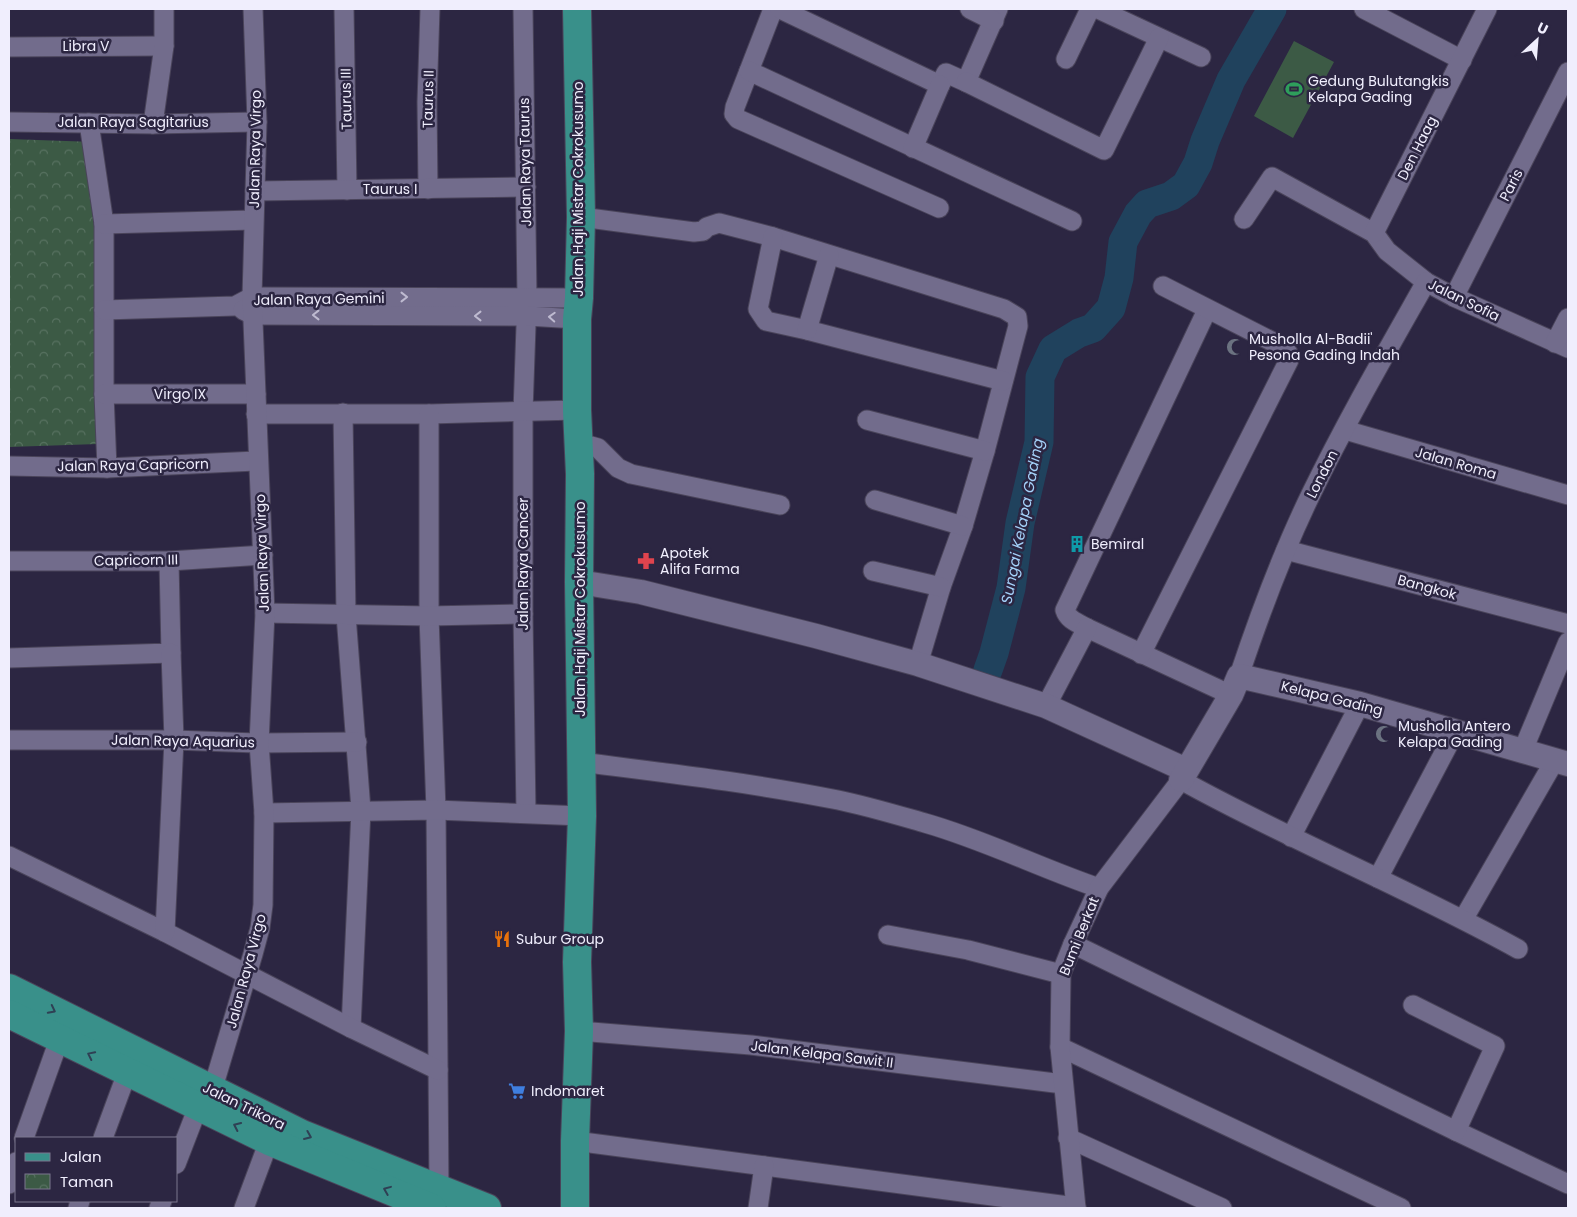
<svg xmlns="http://www.w3.org/2000/svg" width="1577" height="1217" viewBox="0 0 1577 1217" font-family="Poppins,sans-serif">
<style>
.park{fill:url(#park-crowns)}
.garden{fill:#3c5a45}
.lines{fill:none;stroke-linecap:round;stroke-linejoin:round}
.river{stroke:#20425d;stroke-width:29}
.minor-casing{stroke:#4a445a;stroke-width:21}
.tertiary-casing{stroke:#4a445a;stroke-width:26}
.primary-casing{stroke:#4a445a;stroke-width:30}
.minor{stroke:#726c8c;stroke-width:19}
.tertiary{stroke:#726c8c;stroke-width:24}
.primary{stroke:#39908a;stroke-width:28}
.oneway{stroke:#bebad0}
.oneway2{stroke:#2f4054}
.labels{text-anchor:middle;dominant-baseline:central;stroke-width:5;stroke-linejoin:round;paint-order:stroke}
.street-label{font-size:14px;fill:#f0eefd;stroke:#2c2642}
.poi-label{font-size:14px;fill:#f0eefd;stroke:#2c2642;text-anchor:start}
.water-label{font-size:15px;font-style:italic;fill:#a4d1f9;stroke:#2c2642}
</style>
<defs>
<pattern id="park-crowns" width="20" height="18" patternUnits="userSpaceOnUse" patternTransform="scale(1.25)"><rect width="20" height="18" fill="#3c5a45"/><path d="M2 6a3 3 0 1 1 6 0M12 15a3 3 0 1 1 6 0" fill="none" stroke="#587261"/></pattern>
</defs>
<rect width="100%" height="100%" fill="#2c2642"/>
<polygon class="park" points="9,139 94,142 98,444 9,447"/>
<polygon class="garden" points="1294,41 1334,62 1293,138 1254,116"/>
<g class="lines">
<polyline class="river" points="988,670 994,653 1011,588 1020,523 1039,442 1040,377 1053,349 1079,333 1093,328 1111,308 1119,278 1123,242 1138,214 1147,204 1171,196 1186,185 1198,163 1205,141 1231,80 1272,9"/>
<g class="minor-casing">
<g id="minor">
<polyline points="344,9 347,190"/>
<polyline points="523,9 527,297 523,412 523,614 526,812"/>
<polyline points="773,9 735,107 734,114 738,119 939,208"/>
<polyline points="780,9 940,85 946,73 966,82 998,9"/>
<polyline points="970,9 994,21"/>
<polyline points="1098,9 1201,57"/>
<polyline points="1364,9 1462,60"/>
<polyline points="9,47 164,46"/>
<polyline points="1066,59 1090,9"/>
<polyline points="749,71 1072,221"/>
<polyline points="966,82 1104,150 1159,38"/>
<polyline points="9,122 153,124 257,122"/>
<polyline points="89,123 104,224 104,394 107,468"/>
<polyline points="153,124 164,46 164,9"/>
<polyline points="913,148 940,85"/>
<polyline points="428,189 427,102 430,9"/>
<polyline points="255,191 526,187"/>
<polyline points="581,217 694,232 703,231 707,227 719,223 773,237 1004,309 1017,317 1018,326 985,451 963,526 941,587 918,664"/>
<polyline points="1244,219 1272,177 1374,233 1387,251 1426,282 1454,297 1568,348"/>
<polyline points="104,224 253,220"/>
<polyline points="1374,233 1487,9"/>
<polyline points="773,237 758,309 766,321 807,330 1003,381"/>
<polyline points="1454,297 1568,72"/>
<polyline points="104,310 235,306 252,297 579,298"/>
<polyline points="243,310 253,315 527,316 577,319"/>
<path d="M 1207,310 L 1065,610 C 1068,620 1078,623 1087,628 L 1231,695"/>
<polyline points="807,330 829,255"/>
<polyline points="1555,343 1568,318"/>
<polyline points="104,394 256,394"/>
<polyline points="343,413 346,615 361,810 351,1028"/>
<polyline points="256,414 429,414 577,410"/>
<polyline points="429,414 429,616 436,810 439,1190"/>
<polyline points="867,420 985,451"/>
<polyline points="1345,430 1568,495"/>
<polyline points="579,446 591,446 598,448 618,468 631,474 780,505"/>
<polyline points="9,466 107,468 258,461"/>
<polyline points="875,500 963,526"/>
<polyline points="1286,550 1568,624"/>
<polyline points="9,561 169,561 263,555"/>
<polyline points="873,571 941,587"/>
<polyline points="265,613 429,616 523,614"/>
<polyline points="1141,654 1289,360 1288,353 1283,347 1163,286"/>
<polyline points="9,658 171,653 169,561"/>
<path d="M 1239,676 C 1260,613 1283,551 1312,492 C 1347,420 1387,351 1426,282"/>
<polyline points="1046,706 1087,628"/>
<polyline points="9,740 174,740 259,743 357,742"/>
<polyline points="1523,750 1568,642"/>
<path d="M 580,762 C 666,773 753,783 838,800 C 867,806 897,815 925,823 C 985,840 1040,868 1099,888"/>
<polyline points="264,813 436,810 582,816"/>
<polyline points="1291,837 1360,704"/>
<polyline points="9,856 165,932 351,1028 438,1070"/>
<polyline points="1378,878 1456,730"/>
<polyline points="1464,918 1555,760"/>
<polyline points="165,932 174,740 171,653"/>
<polyline points="888,935 968,950 1061,974"/>
<polyline points="1073,944 1456,1131 1568,1184"/>
<polyline points="1413,1005 1495,1046 1456,1131"/>
<polyline points="579,1031 751,1045 1063,1084"/>
<polyline points="1060,1047 1401,1208"/>
<polyline points="212,1091 253,954 260,928 263,905 264,813 259,743 265,613 252,297 257,122 253,9"/>
<polyline points="24,1138 59,1040"/>
<polyline points="103,1138 127,1073"/>
<polyline points="1068,1138 1222,1208"/>
<polyline points="575,1141 1076,1207"/>
<polyline points="176,1164 198,1107"/>
<polyline points="9,1184 16,1162"/>
<polyline points="78,1208 80,1201"/>
<polyline points="159,1208 162,1201"/>
<polyline points="244,1208 269,1141"/>
<polyline points="758,1208 764,1166"/>
<path d="M 1076,1208 L 1060,1047 L 1061,974 L 1073,944 L 1099,888 L 1181,780 C 1291,841 1408,888 1518,949"/>
</g>
</g>
<g class="tertiary-casing">
<g id="tertiary">
<polyline points="579,582 641,592 816,636 918,664 1046,706 1186,770"/>
<polyline points="1181,780 1231,695 1239,676 1360,704 1568,764"/>
</g>
</g>
<g class="primary-casing">
<g id="primary">
<polyline points="9,988 302,1134 487,1208"/>
<polyline points="9,1014 269,1141 432,1208"/>
<polyline points="575,1208 575,1141 579,1031 577,962 582,816 579,582 580,474 577,410 577,319 579,298 581,217 577,9"/>
</g>
</g>
<use href="#minor" class="minor"/>
<use href="#tertiary" class="tertiary"/>
<use href="#primary" class="primary"/>
</g>
<defs><path id="oneway-chevron" d="M-2-3.5L2.5 0L-2 3.5" fill="none" stroke-width="1.6" stroke-linecap="round" stroke-linejoin="round" transform="scale(1.25)"/></defs>
<g class="oneway">
<use href="#oneway-chevron" transform="translate(404 297)"/>
<use href="#oneway-chevron" transform="translate(316 315) rotate(-180)"/>
<use href="#oneway-chevron" transform="translate(478 316) rotate(-180)"/>
<use href="#oneway-chevron" transform="translate(552 317) rotate(-177)"/>
</g>
<g class="oneway2">
<use href="#oneway-chevron" transform="translate(52 1010) rotate(27)"/>
<use href="#oneway-chevron" transform="translate(91 1055) rotate(-154)"/>
<use href="#oneway-chevron" transform="translate(237 1126) rotate(-155)"/>
<use href="#oneway-chevron" transform="translate(308 1136) rotate(23)"/>
<use href="#oneway-chevron" transform="translate(387 1190) rotate(-158)"/>
</g>
<defs>
<g id="stadium-bare" transform="scale(1.35)"><path d="M0-5a6.5 5 0 1 0 0 10a6.5 5 0 1 0 0-10ZM-3.5-1.8h7v3.6h-7Z" fill="#2e9e5b" stroke="#2c2642" stroke-width="2.5" paint-order="stroke"/></g>
<g id="mosque-bare" transform="scale(1.35)"><path d="M3.5-4.9A6 6 0 1 0 3.5 4.9A5 5 0 1 1 3.5-4.9Z" fill="#6b7280" stroke="#2c2642" stroke-width="2.5" paint-order="stroke"/></g>
<g id="building-bare" transform="scale(1.35)"><path d="M-4-6H4V6H1V3H-1V6H-4ZM-2.5-4.3h1.7v1.8h-1.7ZM.8-4.3h1.7v1.8H.8ZM-2.5-1h1.7V.8h-1.7ZM.8-1h1.7V.8H.8Z" fill="#0f9aa8" stroke="#2c2642" stroke-width="2.5" paint-order="stroke"/></g>
<g id="pharmacy-bare" transform="scale(1.35)"><path d="M-2-6h4v4h4v4h-4v4h-4v-4h-4v-4h4Z" fill="#e0444e" stroke="#2c2642" stroke-width="2.5" paint-order="stroke"/></g>
<g id="restaurant-bare" transform="scale(1.35)"><path d="M-5-6h1v4h1v-4h1v4h1v-4h1v5L-1.5 .5V6h-2V.5L-5-1ZM5-6V6H3V1.5H1.5Q1.5-4 5-6Z" fill="#e8710a" stroke="#2c2642" stroke-width="2.5" paint-order="stroke"/></g>
<g id="supermarket-bare" transform="scale(1.35)"><path d="M-6-5.5h2.5l.6 2H6L4.5 2H-2.5L-4.4-4H-6ZM-1.5 3.2a1.3 1.3 0 1 0 .1 0ZM3 3.2a1.3 1.3 0 1 0 .1 0Z" fill="#3f7fe0" stroke="#2c2642" stroke-width="2.5" paint-order="stroke"/></g>
</defs>
<g fill-rule="evenodd">
<use href="#stadium-bare" x="1294" y="89"/>
<use href="#mosque-bare" x="1235" y="347"/>
<use href="#building-bare" x="1077" y="544"/>
<use href="#pharmacy-bare" x="646" y="561"/>
<use href="#mosque-bare" x="1384" y="734"/>
<use href="#restaurant-bare" x="502" y="939"/>
<use href="#supermarket-bare" x="517" y="1091"/>
</g>
<g class="labels">
<g class="street-label">
<text x="86" y="46">Libra V</text>
<text transform="translate(346 99) rotate(-91)">Taurus III</text>
<text transform="translate(428 99) rotate(-89)">Taurus II</text>
<text x="133" y="122">Jalan Raya Sagitarius</text>
<text transform="translate(1417 148) rotate(-63)">Den Haag</text>
<text transform="translate(255 149) rotate(-89)">Jalan Raya Virgo</text>
<text transform="translate(525 162) rotate(-91)">Jalan Raya Taurus</text>
<text transform="translate(1511 185) rotate(-63)">Paris</text>
<text x="390" y="189">Taurus I</text>
<text transform="translate(578 189) rotate(-90)">Jalan Haji Mistar Cokrokusumo</text>
<text transform="translate(319 299) rotate(-1)">Jalan Raya Gemini</text>
<text transform="translate(1464 300) rotate(26)">Jalan Sofia</text>
<text x="180" y="394">Virgo IX</text>
<text transform="translate(1456 463) rotate(16)">Jalan Roma</text>
<text transform="translate(133 465) rotate(-1)">Jalan Raya Capricorn</text>
<text transform="translate(1322 474) rotate(-63)">London</text>
<text transform="translate(262 553) rotate(-92)">Jalan Raya Virgo</text>
<text transform="translate(136 560) rotate(-1)">Capricorn III</text>
<text transform="translate(523 564) rotate(-90)">Jalan Raya Cancer</text>
<text transform="translate(1427 587) rotate(15)">Bangkok</text>
<text transform="translate(580 609) rotate(-90)">Jalan Haji Mistar Cokrokusumo</text>
<text transform="translate(1332 698) rotate(14)">Kelapa Gading</text>
<text transform="translate(183 741) rotate(1)">Jalan Raya Aquarius</text>
<text transform="translate(1079 936) rotate(-68)">Bumi Berkat</text>
<text transform="translate(246 971) rotate(-75)">Jalan Raya Virgo</text>
<text transform="translate(822 1054) rotate(7)">Jalan Kelapa Sawit II</text>
<text transform="translate(244 1106) rotate(26)">Jalan Trikora</text>
</g>
<g class="poi-label">
<text x="1308" y="81">Gedung Bulutangkis<tspan x="1308" dy="16">Kelapa Gading</tspan></text>
<text x="1249" y="339">Musholla Al-Badii'<tspan x="1249" dy="16">Pesona Gading Indah</tspan></text>
<text x="1091" y="544">Bemiral</text>
<text x="660" y="553">Apotek<tspan x="660" dy="16">Alifa Farma</tspan></text>
<text x="1398" y="726">Musholla Antero<tspan x="1398" dy="16">Kelapa Gading</tspan></text>
<text x="516" y="939">Subur Group</text>
<text x="531" y="1091">Indomaret</text>
</g>
<g class="water-label">
<text transform="translate(1022 521) rotate(-79)">Sungai Kelapa Gading</text>
</g>
</g>
<rect width="1577" height="1217" fill="none" stroke="#f0eefd" stroke-width="20"/>
<rect x="15" y="1137" width="162" height="65" fill="#2c2642" stroke="#7a768d"/>
<rect x="25" y="1153" width="25" height="8" fill="#39908a" stroke="#7a768d"/>
<text x="60" y="1162" font-size="15" fill="#f0eefd">Jalan</text>
<rect x="25" y="1174" width="25" height="15" fill="url(#park-crowns)" stroke="#7a768d"/>
<text x="60" y="1187" font-size="15" fill="#f0eefd">Taman</text>
<g transform="translate(1537 40) rotate(26)" stroke="#2c2642" stroke-width="4" paint-order="stroke">
<path d="M0-4L9 19L0 12L-9 19Z" fill="#f0eefd"/>
<text y="-8" font-size="14" font-weight="bold" text-anchor="middle" fill="#f0eefd">U</text>
</g>
</svg>
